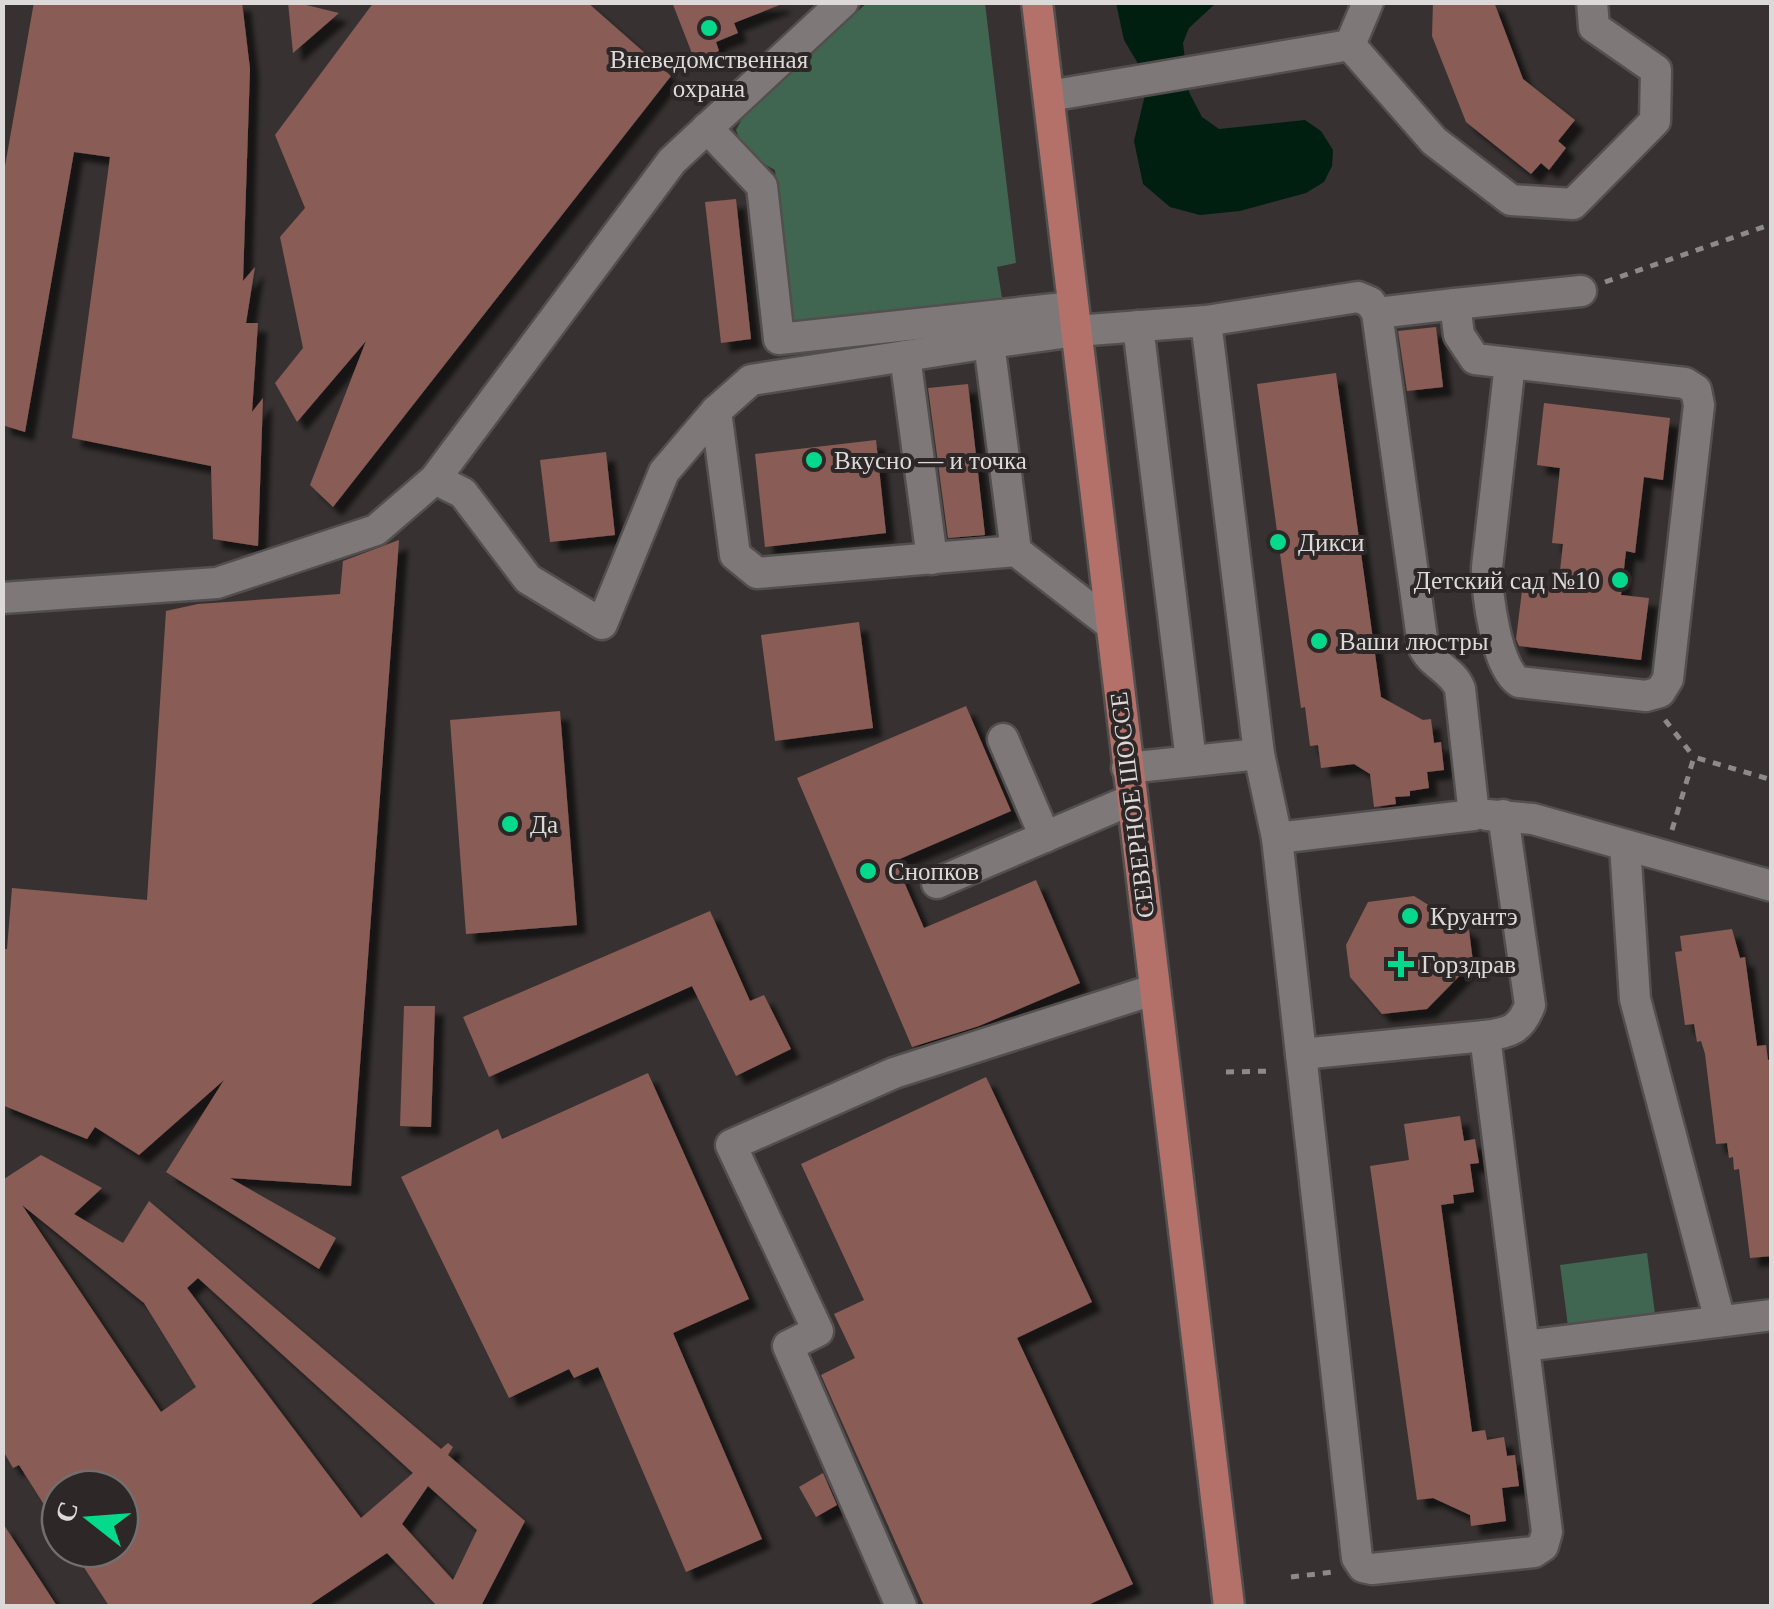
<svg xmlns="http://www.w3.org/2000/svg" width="1774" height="1609" viewBox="0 0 1774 1609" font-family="Georgia,serif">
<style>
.green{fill:#406651}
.water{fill:#001f10}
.building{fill:#895c56;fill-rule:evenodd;filter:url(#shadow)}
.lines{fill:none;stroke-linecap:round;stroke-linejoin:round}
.minor-casing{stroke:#534f4e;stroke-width:35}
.major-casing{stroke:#534f4e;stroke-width:35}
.path{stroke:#8e8a89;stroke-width:5;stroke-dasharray:8 8;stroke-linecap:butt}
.minor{stroke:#7e7978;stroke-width:30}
.major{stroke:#b3716a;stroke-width:30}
.poi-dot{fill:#05d98b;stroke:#2d2827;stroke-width:4}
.labels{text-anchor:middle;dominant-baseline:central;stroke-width:8;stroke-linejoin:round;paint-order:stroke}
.poi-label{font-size:25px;fill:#dcd9d8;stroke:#2d2827;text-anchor:start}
.street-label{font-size:25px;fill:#dcd9d8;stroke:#2d2827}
</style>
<defs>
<filter id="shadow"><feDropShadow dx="9" dy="9" stdDeviation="2.5" flood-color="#0009"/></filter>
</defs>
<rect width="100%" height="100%" fill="#373231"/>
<g class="green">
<polygon points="867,3 985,3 1016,263 997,267 1002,298 790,324 775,170 745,153 736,130 749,106"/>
<polygon points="1647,1253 1655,1314 1568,1326 1560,1265"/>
</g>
<polygon class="water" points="1116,3 1216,3 1189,28 1183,43 1189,92 1202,117 1219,129 1305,120 1321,131 1333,150 1332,166 1324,182 1306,193 1240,211 1200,215 1170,207 1143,184 1134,141 1144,99 1137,62 1124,40"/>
<g class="building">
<polygon points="34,2 242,2 250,69 243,281 255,267 246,323 258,323 252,412 263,398 258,546 213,539 211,466 72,438 110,157 74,152 25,432 2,425 2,183"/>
<polygon points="288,2 294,2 339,13 293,53"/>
<polygon points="374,2 587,2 671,76 333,507 310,485 366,341 297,422 275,383 303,348 280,237 305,208 275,135"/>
<polygon points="672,2 781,2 782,4 734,23 738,33 716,42 719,51 695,61"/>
<polygon points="1433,2 1494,2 1523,79 1575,120 1558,141 1566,148 1549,170 1541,163 1531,174 1466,122 1432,36"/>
<polygon points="736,199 751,339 721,343 705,202"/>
<polygon points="1436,327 1443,387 1407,391 1398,331"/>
<polygon points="1336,373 1381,697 1423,720 1431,719 1434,743 1441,742 1444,770 1427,772 1429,788 1410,791 1410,796 1395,797 1396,804 1374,807 1370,774 1354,764 1321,768 1318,745 1310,746 1305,707 1301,708 1257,384"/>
<polygon points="968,384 985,535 948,538 928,388"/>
<polygon points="1544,403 1670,418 1663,480 1644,477 1635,553 1626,551 1621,595 1649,598 1641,660 1519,646 1516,639 1523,583 1558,588 1563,544 1552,543 1560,468 1537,465"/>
<polygon points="876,440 886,533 765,547 755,454"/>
<polygon points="606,452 615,535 550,542 540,460"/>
<polygon points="399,540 351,1186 230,1178 336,1238 319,1269 166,1172 224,1080 139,1155 95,1127 87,1139 2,1105 2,949 7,949 12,888 147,900 166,611 198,604 340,594 343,561"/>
<polygon points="859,622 873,728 775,741 761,635"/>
<polygon points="966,706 1011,811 895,861 924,928 1036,880 1080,983 979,1026 912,1047 797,778"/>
<polygon points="560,711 577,925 466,934 450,720"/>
<polygon points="1414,896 1469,930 1473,962 1427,1009 1382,1014 1350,977 1346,945 1368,902"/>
<polygon points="710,911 750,1001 764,995 791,1049 736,1076 692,986 489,1077 463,1017"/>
<polygon points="1732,929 1740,958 1745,957 1757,1046 1766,1045 1768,1060 1772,1059 1772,1256 1750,1258 1739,1169 1734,1170 1733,1157 1729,1158 1727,1143 1716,1144 1705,1054 1701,1041 1697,1042 1694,1024 1685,1025 1675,952 1682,951 1680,936"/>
<polygon points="404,1006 435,1006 431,1127 400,1126"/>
<polygon points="648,1073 749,1299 673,1333 762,1539 686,1572 598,1367 574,1378 569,1369 509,1398 401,1177 498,1129 502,1139"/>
<polygon points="986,1077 1092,1302 1017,1338 1133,1584 1086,1606 924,1606 821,1375 855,1358 834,1314 864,1300 801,1164"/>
<polygon points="1460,1116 1464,1141 1475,1139 1479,1163 1470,1164 1474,1192 1453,1195 1454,1203 1441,1205 1472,1432 1485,1430 1487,1440 1504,1437 1507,1456 1515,1455 1519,1486 1502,1488 1506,1521 1471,1526 1470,1515 1433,1498 1417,1500 1370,1166 1409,1160 1404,1124"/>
<path d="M 41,1155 L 102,1188 L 74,1214 L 123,1243 L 149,1201 L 441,1449 L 448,1443 L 453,1447 L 448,1455 L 525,1521 L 481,1606 L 437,1606 L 387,1553 L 308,1606 L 109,1606 L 72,1549 L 120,1549 L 120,1489 L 60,1489 L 60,1530 L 19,1465 L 13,1468 L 2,1449 L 2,1176 L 4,1179 ZM 22,1205 L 144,1303 L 196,1387 L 161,1412 ZM 198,1278 L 413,1473 L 361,1518 L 187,1288 ZM 428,1486 L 477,1530 L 453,1580 L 402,1524 Z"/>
<polygon points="823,1473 837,1505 816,1517 799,1487"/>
<polygon points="2,1522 57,1606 2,1606"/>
</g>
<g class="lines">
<g class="minor-casing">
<g id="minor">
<polyline points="1350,45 1434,141 1511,200 1573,204 1655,121 1656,70 1594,27 1592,2"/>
<polyline points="1350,45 1368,2"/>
<polyline points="1049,96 1350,45"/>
<polyline points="707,128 762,186 779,339 1073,307"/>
<polyline points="1455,304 1581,291"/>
<path d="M 1377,313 L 1455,304 L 1459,335 L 1475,359 L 1685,383 L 1696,390 L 1699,405 L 1668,679 L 1660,692 L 1646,696 L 1519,682 C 1496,668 1487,594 1487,567 L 1510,363"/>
<polyline points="1138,326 1191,761"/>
<polyline points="989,343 1016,551"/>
<polyline points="905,356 932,559"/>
<polyline points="435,479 463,493 528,579 602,624 664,472 716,411"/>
<polyline points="2,598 217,583 376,530 435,479 672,161 843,2"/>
<path d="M 1110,624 L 1016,551 L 757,573 L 735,555 L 716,411 L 751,380 L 989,343 L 1076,331 L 1206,321 L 1358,297 L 1370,302 L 1377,313 L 1423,646 C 1431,665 1453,670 1460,689 L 1474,815 L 1277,838 L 1259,754 L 1206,321"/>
<polyline points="1003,739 1045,837"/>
<polyline points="1127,768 1259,754"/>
<polyline points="1487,815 1533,819 1772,886"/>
<path d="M 1277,838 L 1301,1054 L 1485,1036 C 1510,1033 1521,1029 1530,1005 L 1503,815"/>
<polyline points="1625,845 1635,999 1720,1321"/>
<polyline points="937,883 1131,800"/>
<polyline points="1301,1054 1357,1558 1363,1567 1372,1569 1534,1552 1543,1546 1547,1532 1485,1036"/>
<polyline points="1524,1346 1772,1315"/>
<polyline points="901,1606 788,1346 818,1331 731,1145 894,1073 1153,990"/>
</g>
</g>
<g class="major-casing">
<polyline id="major" points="1037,2 1229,1606"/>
</g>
<g class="path">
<polyline points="1605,282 1772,224"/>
<polyline points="1665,720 1694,757"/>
<polyline points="1672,830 1694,757 1772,780"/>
<polyline points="1226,1072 1273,1071"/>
<polyline points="1291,1577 1333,1572"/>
</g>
<use href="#minor" class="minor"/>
<use href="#major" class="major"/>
</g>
<g class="poi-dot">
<circle cx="709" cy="28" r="10"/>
<circle cx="814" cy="460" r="10"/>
<circle cx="1278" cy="542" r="10"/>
<circle cx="1620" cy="580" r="10"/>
<circle cx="1319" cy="641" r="10"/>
<circle cx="510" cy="824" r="10"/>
<circle cx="868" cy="871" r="10"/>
<circle cx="1410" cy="916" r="10"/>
<path d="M1396 949h10v10h10v10h-10v10h-10v-10h-10v-10h10z"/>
</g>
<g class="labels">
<g class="poi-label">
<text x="709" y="59" text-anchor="middle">Вневедомственная<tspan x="709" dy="29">охрана</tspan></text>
<text x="834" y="460">Вкусно — и точка</text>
<text x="1298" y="542">Дикси</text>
<text x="1600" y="580" text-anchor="end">Детский сад №10</text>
<text x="1339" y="641">Ваши люстры</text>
<text x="530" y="824">Да</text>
<text x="888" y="871">Снопков</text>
<text x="1430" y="916">Круантэ</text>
<text x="1421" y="964">Горздрав</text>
</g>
<g class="street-label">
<text transform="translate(1132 805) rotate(-97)">СЕВЕРНОЕ ШОССЕ</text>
</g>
</g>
<rect width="1774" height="1609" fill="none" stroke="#dcd9d8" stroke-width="10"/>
<g transform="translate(90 1519) rotate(287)"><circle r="48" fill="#2d2827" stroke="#736f6e" stroke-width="2.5"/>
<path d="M0-8L18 38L0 25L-18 38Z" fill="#05d98b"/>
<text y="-15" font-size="28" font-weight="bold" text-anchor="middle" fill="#dcd9d8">С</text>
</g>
</svg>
